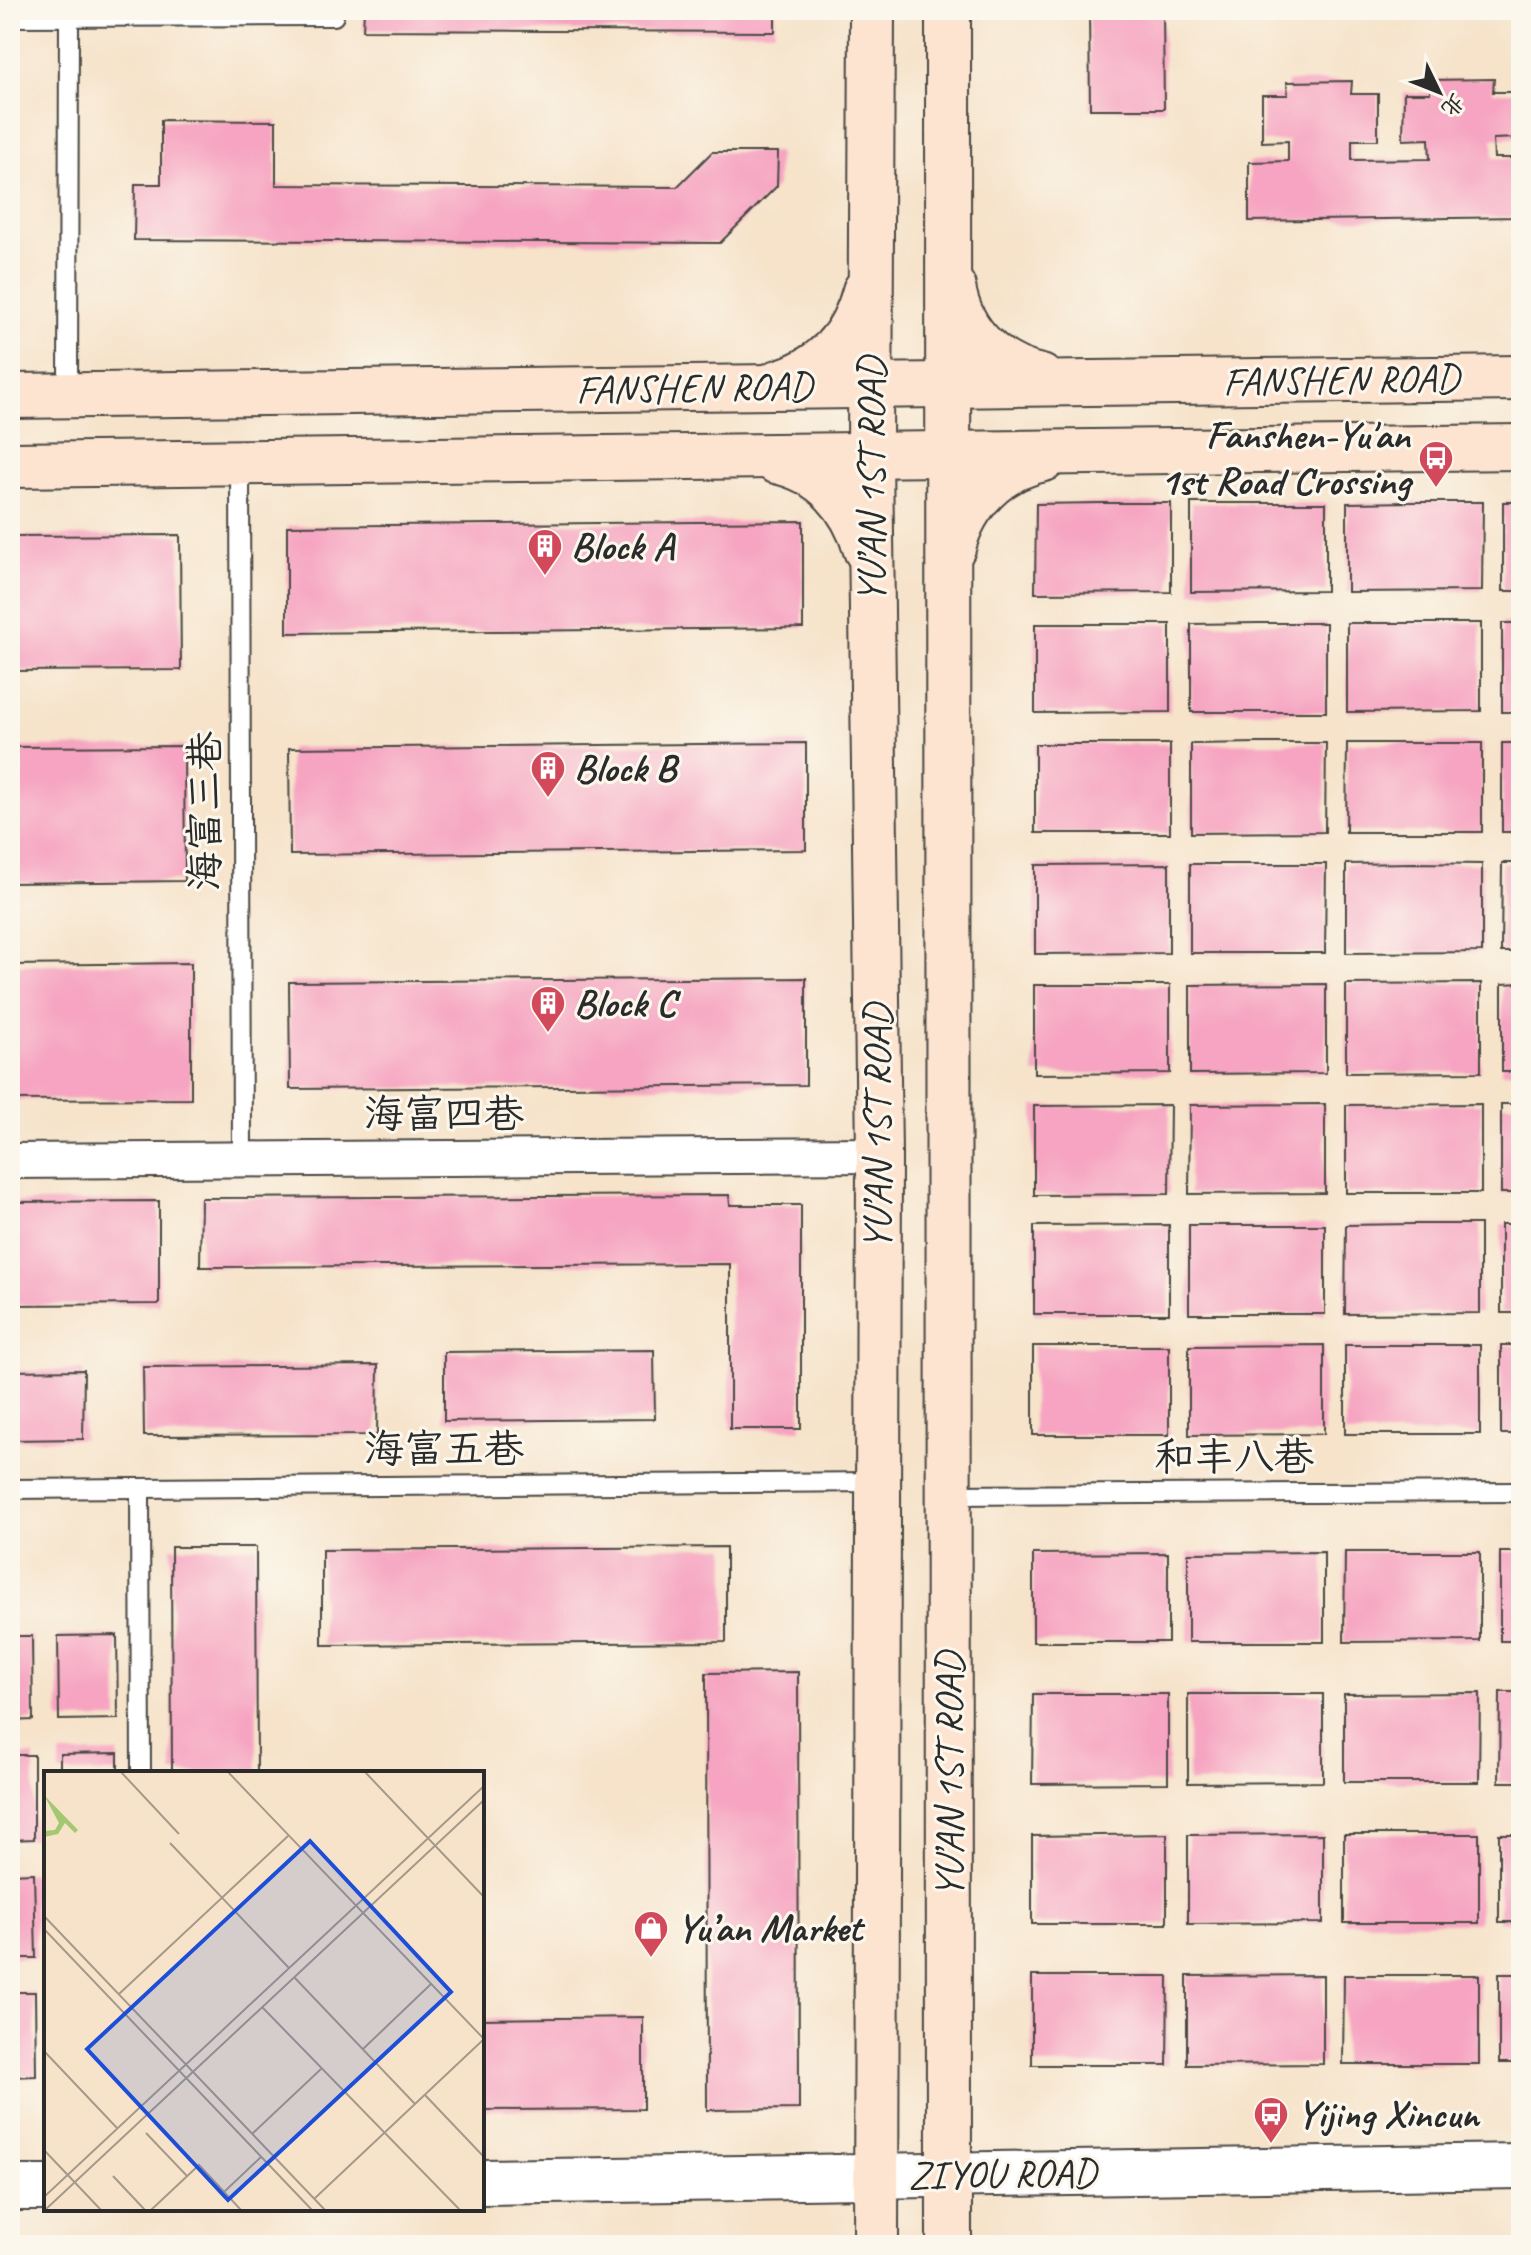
<svg xmlns="http://www.w3.org/2000/svg" width="1531" height="2255" viewBox="0 0 1531 2255" font-family="Caveat,'LXGW WenKai TC',sans-serif">
<style>
.building{fill:#f6a4c1}
.lines{fill:none;stroke-linecap:round;stroke-linejoin:round}
.service-casing{stroke:#494743;stroke-width:22}
.minor-casing{stroke:#494743;stroke-width:38}
.tertiary-casing{stroke:#494743;stroke-width:48}
.secondary-casing{stroke:#494743;stroke-width:48}
.service{stroke:#fff;stroke-width:18}
.minor{stroke:#fff;stroke-width:34}
.tertiary{stroke:#fff;stroke-width:44}
.secondary{stroke:#fde4d1;stroke-width:44}
.labels{text-anchor:middle;dominant-baseline:central;stroke-width:6;stroke-linejoin:round;paint-order:stroke}
.street-label{font-size:40px;fill:#2b2b2b;stroke:#fbf7ec}
.poi-label{font-size:40px;font-weight:bold;fill:#2b2b2b;stroke:#fbf7ec;text-anchor:start}
.inset-road{fill:none;stroke:#a5998a;stroke-width:2}
.view{fill:#1d4ed8;fill-opacity:0.15;stroke:#1d4ed8;stroke-width:4}
.inset-edge{fill:none;stroke:#2b2b2b;stroke-width:4}
</style>
<rect width="100%" height="100%" fill="#fbf7ec"/>
<filter id="ink" filterUnits="userSpaceOnUse"><feTurbulence type="fractalNoise" baseFrequency=".0125" numOctaves="2"/><feDisplacementMap in="SourceGraphic" scale="16" xChannelSelector="R" yChannelSelector="G"/><feConvolveMatrix kernelMatrix="1 2 1 2 8 2 1 2 1" color-interpolation-filters="sRGB"/></filter>
<filter id="wash" filterUnits="userSpaceOnUse"><feTurbulence type="fractalNoise" baseFrequency=".006" numOctaves="4" result="noise"/><feDisplacementMap in="SourceGraphic" scale="32" xChannelSelector="R" yChannelSelector="G"/><feGaussianBlur stdDeviation="1.8" result="paint"/><feColorMatrix in="noise" values="0 0 0 0 0 0 0 0 0 0 0 0 0 0 0 0 0 1.4 0 .05"/><feComposite in="paint" operator="in"/></filter>
<g filter="url(#wash)">
<rect width="100%" height="100%" fill="#f6e3ca"/>
<g id="blocks">
<g class="building">
<polygon points="364,10 775,10 775,32 363,30"/>
<polygon points="1089,10 1163,10 1164,109 1090,109"/>
<polygon points="1494,79 1493,92 1519,92 1519,138 1493,139 1494,158 1521,158 1521,217 1249,221 1249,162 1288,161 1288,141 1262,142 1262,95 1288,95 1287,82 1352,81 1351,94 1378,94 1378,140 1352,140 1352,160 1430,159 1429,139 1403,140 1404,93 1430,93 1430,80"/>
<polygon points="161,120 276,121 276,185 677,187 712,152 778,152 777,186 720,243 134,240 135,184 161,184"/>
<polygon points="1415,502 1483,502 1482,591 1347,592 1347,503"/>
<rect x="1503" y="502" width="18" height="89"/>
<polygon points="1103,503 1171,503 1171,592 1035,593 1036,504"/>
<polygon points="1191,503 1326,503 1326,591 1191,592"/>
<polygon points="803,521 803,628 287,633 287,526"/>
<polygon points="180,535 181,670 10,671 10,536"/>
<polygon points="1258,623 1326,623 1326,712 1191,712 1191,624"/>
<polygon points="1347,623 1481,623 1481,711 1347,712"/>
<rect x="1502" y="623" width="19" height="89"/>
<polygon points="1035,624 1170,624 1170,712 1035,713"/>
<polygon points="806,743 806,850 290,855 289,748"/>
<polygon points="1259,743 1326,743 1325,832 1191,833 1191,744"/>
<polygon points="1347,743 1482,743 1482,832 1346,832"/>
<rect x="1502" y="743" width="19" height="89"/>
<rect x="1035" y="744" width="135" height="89"/>
<polygon points="184,746 185,881 10,883 10,747"/>
<polygon points="1414,863 1482,864 1482,952 1346,953 1346,864"/>
<polygon points="1502,863 1521,863 1521,952 1501,952"/>
<polygon points="1169,864 1169,953 1035,954 1035,865"/>
<polygon points="1190,864 1326,864 1325,953 1190,953"/>
<polygon points="191,963 191,1099 10,1100 10,965"/>
<polygon points="806,978 806,1085 290,1089 289,982"/>
<polygon points="1481,983 1481,1072 1346,1073 1346,984"/>
<polygon points="1521,983 1521,1072 1502,1072 1502,984"/>
<polygon points="1326,984 1326,1073 1190,1074 1190,985"/>
<polygon points="1034,985 1170,985 1170,1073 1034,1074"/>
<polygon points="1325,1104 1325,1193 1189,1194 1190,1105"/>
<polygon points="1481,1104 1481,1193 1346,1193 1346,1105"/>
<rect x="1501" y="1104" width="20" height="89"/>
<polygon points="1170,1105 1169,1194 1034,1195 1034,1106"/>
<polygon points="729,1195 730,1205 801,1205 801,1429 730,1429 730,1264 200,1267 201,1198"/>
<polygon points="159,1201 159,1304 10,1305 10,1202"/>
<polygon points="1413,1224 1480,1224 1480,1313 1345,1314 1346,1225"/>
<rect x="1501" y="1224" width="20" height="89"/>
<polygon points="1169,1225 1169,1314 1034,1314 1034,1226"/>
<rect x="1189" y="1225" width="136" height="89"/>
<polygon points="1324,1345 1324,1434 1189,1435 1189,1346"/>
<rect x="1345" y="1345" width="135" height="89"/>
<rect x="1501" y="1345" width="20" height="89"/>
<rect x="1033" y="1346" width="136" height="89"/>
<polygon points="654,1350 655,1419 444,1421 444,1352"/>
<polygon points="378,1365 377,1435 144,1436 143,1367"/>
<polygon points="84,1370 83,1439 10,1440 10,1371"/>
<polygon points="171,1547 256,1547 257,1773 172,1773"/>
<polygon points="726,1547 726,1642 322,1645 322,1550"/>
<polygon points="1324,1552 1324,1642 1188,1642 1188,1553"/>
<polygon points="1345,1552 1480,1552 1480,1641 1344,1642"/>
<rect x="1500" y="1552" width="21" height="89"/>
<polygon points="1168,1553 1168,1642 1033,1642 1033,1554"/>
<polygon points="117,1635 118,1719 59,1720 58,1636"/>
<polygon points="10,1636 32,1636 33,1720 10,1721"/>
<polygon points="798,1672 799,2109 707,2110 706,1673"/>
<polygon points="1500,1692 1521,1692 1521,1782 1499,1782"/>
<polygon points="1480,1693 1479,1782 1344,1782 1344,1694"/>
<polygon points="1033,1694 1168,1694 1168,1783 1032,1784"/>
<polygon points="1188,1694 1323,1694 1323,1782 1188,1783"/>
<polygon points="118,1753 118,1773 60,1773 60,1754"/>
<polygon points="10,1755 34,1755 34,1839 10,1840"/>
<polygon points="1167,1834 1167,1924 1032,1924 1032,1836"/>
<polygon points="1323,1834 1323,1923 1188,1924 1188,1835"/>
<rect x="1344" y="1834" width="135" height="89"/>
<rect x="1499" y="1834" width="22" height="88"/>
<polygon points="34,1873 36,1958 10,1958 10,1874"/>
<rect x="1499" y="1974" width="22" height="89"/>
<polygon points="1323,1975 1323,2064 1187,2065 1187,1976"/>
<polygon points="1344,1975 1479,1975 1479,2064 1343,2064"/>
<polygon points="1032,1976 1168,1976 1167,2065 1032,2065"/>
<polygon points="10,1992 35,1992 36,2076 10,2077"/>
<polygon points="643,2017 643,2109 482,2110 482,2019"/>
</g>
</g>
</g>
<g filter="url(#ink)">
<use href="#blocks" fill-opacity="0" stroke="#494743" stroke-width="2"/>
<g class="lines">
<g class="service-casing">
<g id="service">
<polyline points="10,17 334,16 334,10"/>
<polyline points="68,395 69,17"/>
<polyline points="240,462 242,1160"/>
<polyline points="140,1488 141,1773"/>
<polyline points="10,1489 878,1482"/>
<polyline points="948,1495 1521,1492"/>
</g>
</g>
<g class="minor-casing">
<polyline id="minor" points="10,1161 879,1155"/>
</g>
<g class="tertiary-casing">
<g id="tertiary">
<polyline points="482,2182 1521,2166"/>
<polyline points="10,2188 46,2188"/>
</g>
</g>
<g class="secondary-casing">
<g id="secondary">
<polyline points="872,10 870,455 879,1155 876,2245"/>
<polyline points="948,10 949,2245"/>
<path d="M 953,287 C 960,333 996,368 1041,377"/>
<path d="M 776,383 C 822,370 853,338 865,291"/>
<polyline points="10,396 1521,378"/>
<path d="M 776,461 C 823,471 853,505 866,550"/>
<polyline points="10,465 1521,447"/>
<path d="M 953,548 C 964,503 998,468 1044,459"/>
</g>
</g>
<use href="#service" class="service"/>
<use href="#minor" class="minor"/>
<use href="#tertiary" class="tertiary"/>
<use href="#secondary" class="secondary"/>
</g>
</g>
<defs>
<g id="bus-pin" transform="scale(1.8)"><path d="M0 17L-7.5 6A9.5 9.5 0 1 1 7.5 6Z" fill="#d1495b" stroke="#fbf7ec"/><path d="M-5-6H5V4H4V6H2V4H-2V6H-4V4H-5ZM-3.5-4V0h7V-4ZM-3.5 1.2v1.5H-2V1.2ZM2 1.2v1.5H3.5V1.2Z" fill="#fff"/></g>
<g id="building-pin" transform="scale(1.8)"><path d="M0 17L-7.5 6A9.5 9.5 0 1 1 7.5 6Z" fill="#d1495b" stroke="#fbf7ec"/><path d="M-4-6H4V6H1V3H-1V6H-4ZM-2.5-4.3h1.7v1.8h-1.7ZM.8-4.3h1.7v1.8H.8ZM-2.5-1h1.7V.8h-1.7ZM.8-1h1.7V.8H.8Z" fill="#fff"/></g>
<g id="shop-pin" transform="scale(1.8)"><path d="M0 17L-7.5 6A9.5 9.5 0 1 1 7.5 6Z" fill="#d1495b" stroke="#fbf7ec"/><path d="M-5-2.5h2.3a2.7 3.5 0 0 1 5.4 0H5L5.5 6h-11ZM-1.5-2.5h3a1.5 2.3 0 0 0-3 0Z" fill="#fff"/></g>
</defs>
<g fill-rule="evenodd">
<use href="#bus-pin" x="1436" y="458"/>
<use href="#building-pin" x="545" y="546"/>
<use href="#building-pin" x="548" y="768"/>
<use href="#building-pin" x="548" y="1003"/>
<use href="#shop-pin" x="651" y="1928"/>
<use href="#bus-pin" x="1271" y="2114"/>
</g>
<g class="labels">
<g class="street-label">
<text transform="translate(1341 380) rotate(-1)">FANSHEN ROAD</text>
<text transform="translate(694 388) rotate(-1)">FANSHEN ROAD</text>
<text transform="translate(871 480) rotate(-90)">YU’AN 1ST ROAD</text>
<text transform="translate(205 811) rotate(-90)">海富三巷</text>
<text x="444" y="1114">海富四巷</text>
<text transform="translate(877 1127) rotate(-90)">YU’AN 1ST ROAD</text>
<text x="444" y="1449">海富五巷</text>
<text x="1234" y="1457">和丰八巷</text>
<text transform="translate(949 1775) rotate(-90)">YU’AN 1ST ROAD</text>
<text transform="translate(1002 2174) rotate(-1)">ZIYOU ROAD</text>
</g>
<g class="poi-label">
<text x="1410" y="435" text-anchor="end">Fanshen-Yu'an<tspan x="1410" dy="46">1st Road Crossing</tspan></text>
<text x="571" y="546">Block A</text>
<text x="574" y="768">Block B</text>
<text x="574" y="1003">Block C</text>
<text x="677" y="1928">Yu’an Market</text>
<text x="1297" y="2114">Yijing Xincun</text>
</g>
</g>
<g transform="translate(44 1771)">
<rect width="440" height="440" fill="#f6e3ca"/>
<path d="M 0,24 L 34,59 L 31,62 L 21,52 L 14,63 L 0,66 L 0,60 L 11,59 L 15,52 Z" fill="#a4c872"/>
<path class="inset-road" d="M 77,1 L 135,63M 184,1 L 440,268M 321,1 L 440,126M 126,72 L 245,197M 0,145 L 281,439M 0,158 L 268,439M 250,206 L 371,333M 75,223 L 244,65M 218,236 L 416,439M 319,278 L 387,213M 0,280 L 73,357M 381,324 L 440,386M 102,362 L 143,405M 208,363 L 277,298M 0,379 L 57,439M 69,405 L 101,439M 180,421 L 217,386M 0,426 L 440,15M 270,428 L 440,268M 1,439 L 440,29M 107,439 L 155,394 L 197,439"/>
<path class="view" d="M 266,70 L 407,221 L 184,429 L 43,278 Z"/>
<rect width="440" height="440" class="inset-edge"/>
</g>
<rect width="1531" height="2255" fill="none" stroke="#fbf7ec" stroke-width="40"/>
<g transform="translate(1439 92) rotate(133)" stroke="#fbf7ec" stroke-width="6" paint-order="stroke">
<path d="M0-6L14 30L0 20L-14 30Z" fill="#2b2b2b"/>
<text y="-12" font-size="22" font-weight="bold" text-anchor="middle" fill="#2b2b2b">北</text>
</g>
</svg>
